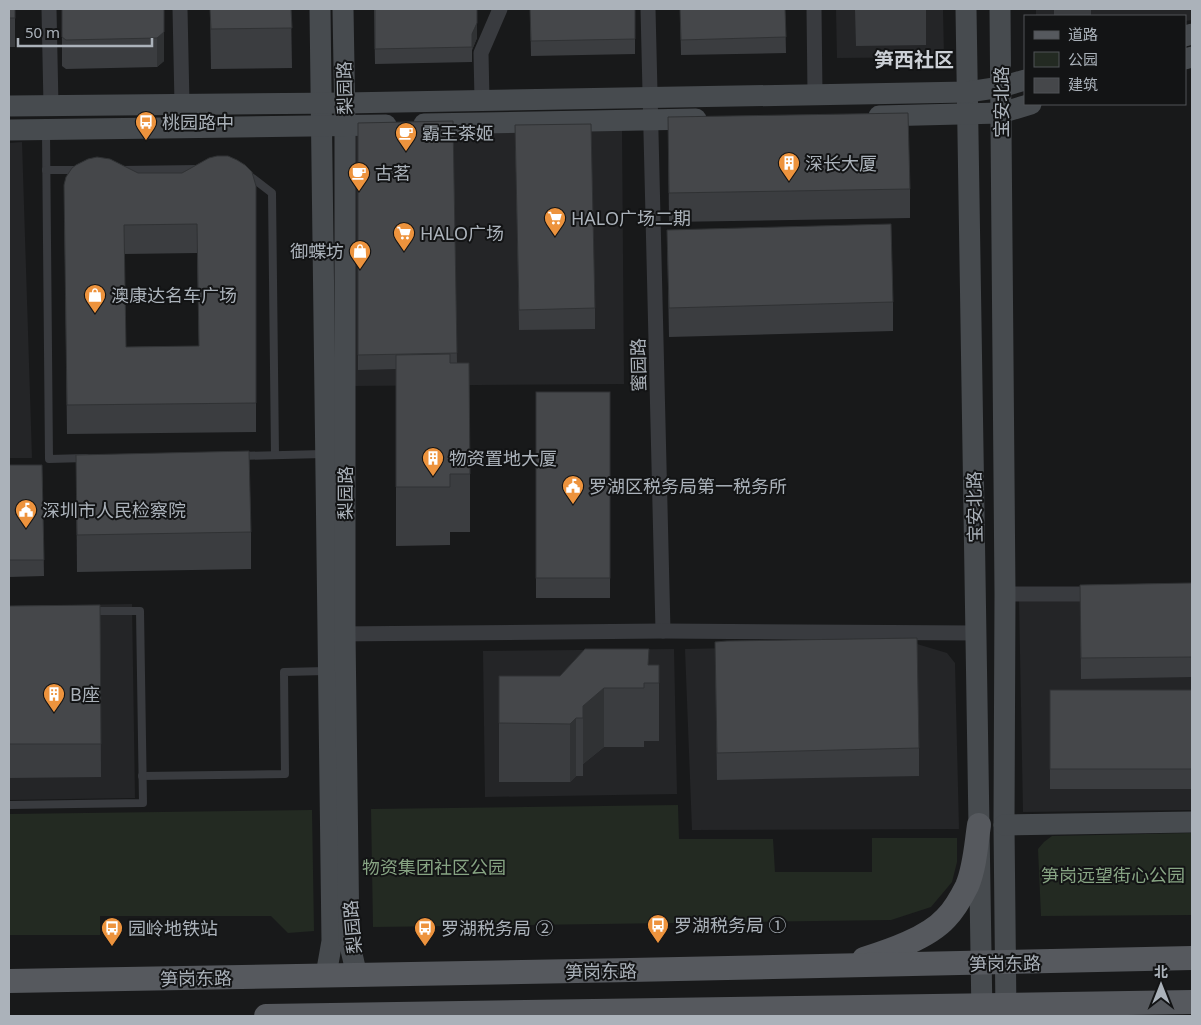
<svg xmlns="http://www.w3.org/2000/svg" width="1201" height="1025" viewBox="0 0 1201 1025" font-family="'Noto Sans','Noto Sans SC',sans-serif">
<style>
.built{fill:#242527}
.green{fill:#232a22}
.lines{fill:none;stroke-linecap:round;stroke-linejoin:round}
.lane{stroke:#393b3f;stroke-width:8}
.street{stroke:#393b3f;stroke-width:15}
.secondary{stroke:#474b4f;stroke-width:21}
.primary{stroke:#56595e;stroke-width:24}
.wall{fill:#3b3d40;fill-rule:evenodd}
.shaded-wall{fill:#303234}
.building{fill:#45474a;stroke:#303234;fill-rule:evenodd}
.labels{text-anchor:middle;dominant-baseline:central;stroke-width:4;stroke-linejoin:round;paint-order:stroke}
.street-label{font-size:18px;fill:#abb2ba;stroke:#131415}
.poi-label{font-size:18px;fill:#abb2ba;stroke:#131415;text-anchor:start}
.park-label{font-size:18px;fill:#87a483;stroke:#131415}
.quarter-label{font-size:20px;font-weight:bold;fill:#ccd0d6;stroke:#131415}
</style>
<rect width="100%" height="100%" fill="#18191a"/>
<g class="built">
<polygon points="836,9 943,9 944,57 837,58"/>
<polygon points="1036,9 1192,9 1192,20 1185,21 1185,16 1036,16"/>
<polygon points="622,130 624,384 351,386 348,132"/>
<polygon points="22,142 32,458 9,458 9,143"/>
<polygon points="1192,595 1192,810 1023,812 1019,599"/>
<polygon points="132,604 135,798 9,800 9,606"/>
<polygon points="917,644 947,653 955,663 959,829 692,830 685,649"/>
<polygon points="674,649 677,794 485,797 483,651"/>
</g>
<g class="green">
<polygon points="678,805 679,839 773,839 775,872 872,872 872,838 957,838 957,862 952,882 931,907 891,920 373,927 371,809"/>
<polygon points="312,810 314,931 288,933 271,916 100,916 100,935 9,935 9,814"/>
<polygon points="1192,833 1192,915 1041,916 1038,849 1044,842 1052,836"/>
</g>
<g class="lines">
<g class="lane">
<polyline points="46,132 49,459 86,458"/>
<polyline points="46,170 79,170"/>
<polyline points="121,170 199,169"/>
<polyline points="246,173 272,193 275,455"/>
<polyline points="240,456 323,454"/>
<polyline points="142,776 285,774 284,672 326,671"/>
<polyline points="9,805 143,803 140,611 91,611"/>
</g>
<g class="street">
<polyline points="49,9 51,106"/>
<polyline points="180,9 182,104"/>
<polyline points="648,9 663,631"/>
<polyline points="814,9 815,94"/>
<polyline points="482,100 481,53 500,9"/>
<polyline points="1005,594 1101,594"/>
<polyline points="335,634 663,631 976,633"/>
</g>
<g class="secondary">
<polyline points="320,9 332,941 326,975"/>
<polyline points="343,9 345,126 345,633 349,941 357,976"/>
<polyline points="966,9 982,1016"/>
<polyline points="1000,9 1005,594 1004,825 1006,1016"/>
<polyline points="1185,36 1192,34"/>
<polyline points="1185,59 1192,57"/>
<polyline points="9,106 344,103 968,92 1001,87 1025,80"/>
<polyline points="879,116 1001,113 1031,104"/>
<polyline points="424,124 696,119"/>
<polyline points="9,130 386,125"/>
<polyline points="1004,825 1192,822"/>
</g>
<g class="primary">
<path d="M 864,959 C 889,951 928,938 946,918 C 954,910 962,896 967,886 C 975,867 976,845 979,825"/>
<path d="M 9,981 C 403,974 798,968 1192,958"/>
<polyline points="266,1016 1192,1002"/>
</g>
</g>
<g class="wall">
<rect x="9" y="9" width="6" height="38"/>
<polygon points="62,9 164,9 164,61 157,67 66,69 62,66"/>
<polygon points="210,9 291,9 292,68 211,69"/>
<polygon points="374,9 477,38 472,50 472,62 375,64"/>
<polygon points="530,9 635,9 635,54 531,56"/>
<polygon points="680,9 785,9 786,53 681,55"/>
<polygon points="855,9 926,9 926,45 856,46"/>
<rect x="1054" y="9" width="37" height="7"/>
<polygon points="668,117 910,189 910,218 669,222"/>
<polygon points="453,121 457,363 470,474 470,532 450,532 450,545 396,546 396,369 358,370 358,123"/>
<polygon points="515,125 595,308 595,329 519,330"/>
<path d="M 138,173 L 256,186 L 256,432 L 67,434 L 64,185 ZM 197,253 L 199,346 L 126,347 L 124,254 Z"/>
<polygon points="667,230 893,302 893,331 669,337"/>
<rect x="536" y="392" width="74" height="206"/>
<polygon points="76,455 251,532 251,569 77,572"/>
<polygon points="9,465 42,465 44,576 9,577"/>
<polygon points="1192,583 1192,677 1081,679 1080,585"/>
<polygon points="100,605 101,777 9,778 9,606"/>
<polygon points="715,642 919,748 919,776 717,780"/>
<polygon points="649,665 659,665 659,741 644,741 644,747 604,747 583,764 583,776 576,776 570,782 499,782 499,723 560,676"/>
<rect x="1050" y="690" width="142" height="99"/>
</g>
<g class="shaded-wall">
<polygon points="477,23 477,38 472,50 472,62 472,34"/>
<polygon points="164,32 164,61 157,67 157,38"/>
<polygon points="604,688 604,747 583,764 583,706"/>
<polygon points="576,718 576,776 570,782 570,724"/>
</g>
<g class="building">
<rect x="9" y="9" width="6" height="9"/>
<polygon points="62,9 164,9 164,32 157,38 66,40 62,37"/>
<polygon points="210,9 291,9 292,28 211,29"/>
<polygon points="375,9 477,9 477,23 472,34 472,47 375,49"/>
<polygon points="530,9 635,9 635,39 531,41"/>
<polygon points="680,9 785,9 786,37 681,40"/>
<polygon points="908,113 910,189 669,193 668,117"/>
<polygon points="453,121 457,353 358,355 358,123"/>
<polygon points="591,124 595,308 519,310 515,125"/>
<path d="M 217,156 L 228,156 L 237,160 L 245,165 L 252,172 L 256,186 L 256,403 L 67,405 L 64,185 L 66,177 L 72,168 L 76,165 L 88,159 L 97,157 L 110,159 L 138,173 L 182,173 L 209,158 ZM 197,224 L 199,346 L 126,347 L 124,225 Z"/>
<polygon points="891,224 893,302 669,308 667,230"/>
<polygon points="450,354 450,363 469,363 470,474 450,474 450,487 396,487 396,355"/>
<rect x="536" y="392" width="74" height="186"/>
<polygon points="249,451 251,532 77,535 76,455"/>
<polygon points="9,465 42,465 44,560 9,560"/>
<polygon points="1192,583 1192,657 1081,658 1080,585"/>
<polygon points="100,605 101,744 9,744 9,606"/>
<polygon points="917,638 919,748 717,753 715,642 727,641"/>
<polygon points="585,649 649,649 648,665 659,665 659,683 644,683 644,688 604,688 583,706 583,718 576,718 570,724 499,723 499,676 560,676"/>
<rect x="1050" y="690" width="142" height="79"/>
</g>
<defs>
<g id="bus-pin" transform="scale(1.125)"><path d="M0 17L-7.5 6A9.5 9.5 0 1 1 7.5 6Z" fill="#ed933d" stroke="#131415"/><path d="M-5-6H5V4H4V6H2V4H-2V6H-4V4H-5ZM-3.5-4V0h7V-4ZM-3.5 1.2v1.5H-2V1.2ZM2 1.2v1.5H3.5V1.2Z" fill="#fff"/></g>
<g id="cafe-pin" transform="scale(1.125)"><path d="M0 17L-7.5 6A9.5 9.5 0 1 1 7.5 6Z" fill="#ed933d" stroke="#131415"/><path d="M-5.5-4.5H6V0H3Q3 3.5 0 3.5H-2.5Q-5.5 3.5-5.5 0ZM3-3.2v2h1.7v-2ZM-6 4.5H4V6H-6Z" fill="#fff"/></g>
<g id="building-pin" transform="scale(1.125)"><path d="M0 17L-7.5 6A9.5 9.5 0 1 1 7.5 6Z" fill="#ed933d" stroke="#131415"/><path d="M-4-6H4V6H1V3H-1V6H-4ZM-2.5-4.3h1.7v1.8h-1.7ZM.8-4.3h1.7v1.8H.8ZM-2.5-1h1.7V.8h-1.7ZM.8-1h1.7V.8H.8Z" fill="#fff"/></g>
<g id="supermarket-pin" transform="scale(1.125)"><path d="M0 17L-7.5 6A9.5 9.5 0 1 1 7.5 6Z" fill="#ed933d" stroke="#131415"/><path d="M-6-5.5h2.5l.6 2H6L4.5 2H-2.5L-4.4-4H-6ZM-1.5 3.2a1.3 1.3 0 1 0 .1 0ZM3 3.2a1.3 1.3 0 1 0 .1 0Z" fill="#fff"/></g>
<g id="shop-pin" transform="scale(1.125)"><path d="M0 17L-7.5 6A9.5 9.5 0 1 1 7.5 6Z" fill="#ed933d" stroke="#131415"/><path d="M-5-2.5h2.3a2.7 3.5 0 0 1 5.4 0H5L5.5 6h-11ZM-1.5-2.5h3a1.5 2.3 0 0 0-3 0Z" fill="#fff"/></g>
<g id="civic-pin" transform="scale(1.125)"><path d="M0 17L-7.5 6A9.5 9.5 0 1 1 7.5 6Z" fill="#ed933d" stroke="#131415"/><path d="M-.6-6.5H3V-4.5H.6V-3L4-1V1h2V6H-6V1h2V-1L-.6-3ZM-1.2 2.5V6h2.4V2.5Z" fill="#fff"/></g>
</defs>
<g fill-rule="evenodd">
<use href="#bus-pin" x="146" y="122"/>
<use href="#cafe-pin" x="406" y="133"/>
<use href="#building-pin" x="789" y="163"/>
<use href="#cafe-pin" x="359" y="173"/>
<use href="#supermarket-pin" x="555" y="218"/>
<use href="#supermarket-pin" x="404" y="233"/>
<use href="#shop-pin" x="360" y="251"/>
<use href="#shop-pin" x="95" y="295"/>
<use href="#building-pin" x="433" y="458"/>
<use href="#civic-pin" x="573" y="486"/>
<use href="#civic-pin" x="26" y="510"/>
<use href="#building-pin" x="54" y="694"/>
<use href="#bus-pin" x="658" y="925"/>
<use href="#bus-pin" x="112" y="928"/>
<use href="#bus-pin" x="425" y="928"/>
</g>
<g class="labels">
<g class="street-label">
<text transform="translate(344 88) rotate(-91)">梨园路</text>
<text transform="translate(1001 102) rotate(-90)">宝安北路</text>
<text transform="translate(638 365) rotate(-91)">蜜园路</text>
<text transform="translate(345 493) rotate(-90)">梨园路</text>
<text transform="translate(974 507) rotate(-91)">宝安北路</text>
<text transform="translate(352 927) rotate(-95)">梨园路</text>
<text transform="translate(1005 963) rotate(-1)">笋岗东路</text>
<text transform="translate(601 971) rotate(-1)">笋岗东路</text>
<text transform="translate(196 978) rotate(-1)">笋岗东路</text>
</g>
<g class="poi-label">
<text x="162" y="122">桃园路中</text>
<text x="422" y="133">霸王茶姬</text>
<text x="805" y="163">深长大厦</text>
<text x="375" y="173">古茗</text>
<text x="571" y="218">HALO广场二期</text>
<text x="420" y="233">HALO广场</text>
<text x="344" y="251" text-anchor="end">御蝶坊</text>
<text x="111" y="295">澳康达名车广场</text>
<text x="449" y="458">物资置地大厦</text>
<text x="589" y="486">罗湖区税务局第一税务所</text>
<text x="42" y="510">深圳市人民检察院</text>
<text x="70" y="694">B座</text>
<text x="674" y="925">罗湖税务局 ①</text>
<text x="128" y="928">园岭地铁站</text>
<text x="441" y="928">罗湖税务局 ②</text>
</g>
<g class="park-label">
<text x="434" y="867">物资集团社区公园</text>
<text x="1113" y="875">笋岗远望街心公园</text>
</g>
<g class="quarter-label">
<text x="914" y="59">笋西社区</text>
</g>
</g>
<rect width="1201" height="1025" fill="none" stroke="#abb2ba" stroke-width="20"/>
<rect x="1024" y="15" width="162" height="90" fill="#131415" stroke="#505357"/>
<rect x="1034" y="31" width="25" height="8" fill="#56595e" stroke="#505357"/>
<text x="1068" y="40" font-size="15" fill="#abb2ba">道路</text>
<rect x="1034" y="52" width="25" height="15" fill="#232a22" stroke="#505357"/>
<text x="1068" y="65" font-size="15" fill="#abb2ba">公园</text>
<rect x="1034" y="78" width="25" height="15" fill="#45474a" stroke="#505357"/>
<text x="1068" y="90" font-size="15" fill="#abb2ba">建筑</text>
<g transform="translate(1161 985)" stroke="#131415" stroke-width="4" paint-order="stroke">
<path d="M0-4L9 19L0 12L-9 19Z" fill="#abb2ba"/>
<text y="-8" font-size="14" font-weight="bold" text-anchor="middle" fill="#abb2ba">北</text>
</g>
<path d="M18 38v8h134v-8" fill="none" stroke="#abb2ba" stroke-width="2.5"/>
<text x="25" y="38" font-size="15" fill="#abb2ba" stroke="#131415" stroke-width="4" paint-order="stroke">50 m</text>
</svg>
